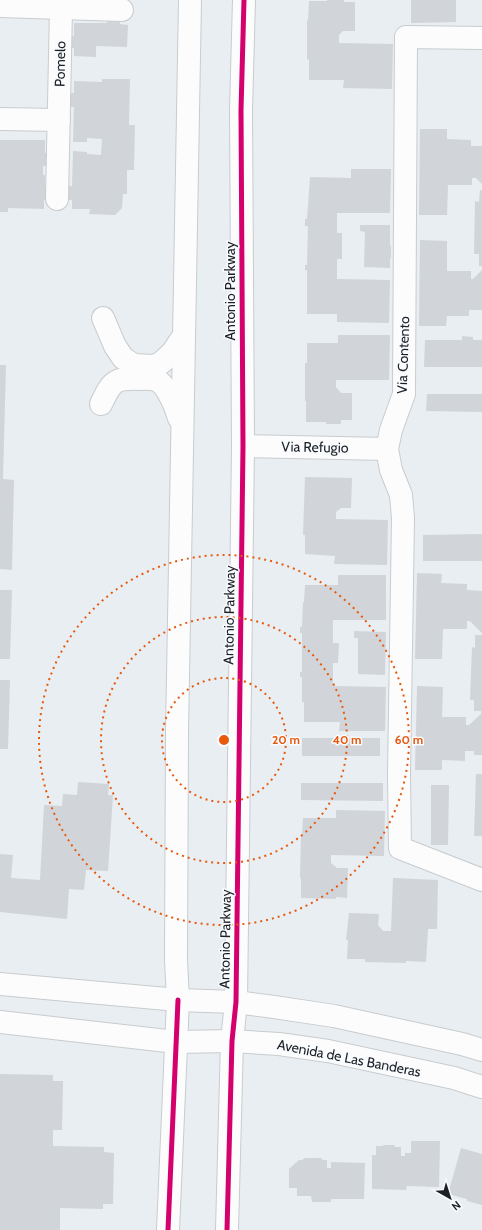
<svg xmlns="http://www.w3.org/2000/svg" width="482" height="1230" viewBox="0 0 482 1230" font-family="Cabin,sans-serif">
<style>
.building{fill:#d1d4d8}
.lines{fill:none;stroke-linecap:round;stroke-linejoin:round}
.minor-casing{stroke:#c8ccce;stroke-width:24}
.major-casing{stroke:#c8ccce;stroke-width:24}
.minor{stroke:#fcfcfd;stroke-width:22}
.major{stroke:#fcfcfd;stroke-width:22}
.cycleway-casing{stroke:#f8fbff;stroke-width:8}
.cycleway{stroke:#d6006c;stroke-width:5}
.ring{fill:none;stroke:#e8590c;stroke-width:2;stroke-dasharray:2 4}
.labels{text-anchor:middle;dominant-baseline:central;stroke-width:3;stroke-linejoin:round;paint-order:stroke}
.street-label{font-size:14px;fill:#1d2023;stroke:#f8fbff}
.centre{fill:#e8590c;stroke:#f8fbff;stroke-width:2}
.ring-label{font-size:12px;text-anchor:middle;font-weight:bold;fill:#e8590c;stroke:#f8fbff;stroke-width:3;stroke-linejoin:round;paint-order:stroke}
</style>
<rect width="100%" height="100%" fill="#e9eef3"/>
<g class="building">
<polygon points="327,0 344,0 344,2 355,2 355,31 343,31 339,35 339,43 393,44 392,89 343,88 344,80 309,80 309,59 307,60 307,20 308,21 309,1 327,1"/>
<polygon points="411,0 456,0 456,22 411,23"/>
<polygon points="107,21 120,22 120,24 128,25 127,47 96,46 96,57 74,56 74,48 72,48 72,36 74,36 74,23 107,23"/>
<polygon points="102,79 130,79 129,125 135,125 134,170 127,170 127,194 123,194 122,208 115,215 89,214 90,209 72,209 72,200 68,200 69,186 72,186 73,151 87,152 87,154 101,155 102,139 87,138 87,142 73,142 74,107 71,107 71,93 74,93 74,81 102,82"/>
<polygon points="420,129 447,129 447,139 471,140 471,146 482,146 482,184 476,178 472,178 472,185 448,185 447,215 419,215"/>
<polygon points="0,140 45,140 45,153 47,153 47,166 43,166 43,175 45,175 45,187 47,187 46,200 44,200 44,209 8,208 8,212 0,212"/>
<polygon points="351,169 391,169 390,213 337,213 337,233 342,233 342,259 337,259 337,279 390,280 389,323 337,322 337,314 307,314 307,270 305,270 305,265 307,265 308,226 305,226 305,219 307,219 310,177 351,178"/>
<polygon points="480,190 482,190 482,266 479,266 479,254 474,254 475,201 479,202"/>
<polygon points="360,225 390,225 390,246 391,246 391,258 390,258 390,268 364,267 365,232 360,231"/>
<polygon points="420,240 447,241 447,271 471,271 471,279 473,279 482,270 482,310 469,310 469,316 447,316 446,326 419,326"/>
<polygon points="338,335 390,335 389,380 336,380 336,387 341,393 352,393 352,420 341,420 341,424 326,424 326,422 306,422 306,401 305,401 305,363 307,363 307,343 338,343"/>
<polygon points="462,336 473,337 473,340 482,340 482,367 424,367 425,340 462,340"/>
<polygon points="0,365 6,365 3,479 14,480 12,570 0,569"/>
<polygon points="427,394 482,394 482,412 426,411"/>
<polygon points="305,477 352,478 351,508 341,508 336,512 336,519 388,520 387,565 334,564 335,556 305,554 305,535 303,535"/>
<polygon points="482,534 482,561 423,561 423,535"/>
<polygon points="417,573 442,574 441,583 467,584 467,590 482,591 482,633 470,621 467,621 467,629 443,629 442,659 415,659"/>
<polygon points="338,575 386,575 386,620 333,620 333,643 339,643 338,663 333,663 333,686 386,687 385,731 339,731 340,722 304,722 304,702 302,702 302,677 300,677 300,672 302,672 302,633 300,633 300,627 302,627 303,602 304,602 305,585 338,585"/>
<polygon points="0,590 12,590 10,659 0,659"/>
<polygon points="354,631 386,632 385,675 358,674 358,638 354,638"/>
<polygon points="475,635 482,635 482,755 474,755 474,751 465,751 465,761 442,760 442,770 415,770 417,686 443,687 442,717 466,717 466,725 469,725 481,714 481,711 474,711 474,700 470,700 472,647 475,648"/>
<polygon points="0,680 10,680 8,749 0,749"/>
<rect x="302" y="738" width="78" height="18"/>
<polygon points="476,774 482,774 482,836 474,836"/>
<polygon points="78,782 109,784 108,795 113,795 108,871 86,870 84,890 69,889 67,919 0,912 0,854 13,855 11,878 40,880 44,805 62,806 63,794 77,795"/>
<polygon points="301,783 383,783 383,801 301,800"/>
<polygon points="431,785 449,785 448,845 431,845"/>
<polygon points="336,810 385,811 384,856 331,855 331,863 337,868 348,868 347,898 336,897 336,899 301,898 301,878 300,878 301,834 302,834 303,818 336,818"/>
<polygon points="393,878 438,880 437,929 428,929 426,962 406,961 406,963 365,962 365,959 347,959 348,940 346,940 349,913 379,914 378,925 383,931 391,931"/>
<polygon points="0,1074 53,1075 53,1081 63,1081 62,1130 53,1130 53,1146 104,1147 104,1152 114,1153 113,1204 103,1204 103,1209 60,1208 60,1230 0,1230"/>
<polygon points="411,1141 440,1141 439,1187 407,1186 406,1190 372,1189 372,1155 376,1155 376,1146 382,1146 384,1145 394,1145 395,1147 401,1147 401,1156 405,1156 405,1153 411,1153"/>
<polygon points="461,1148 482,1154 482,1205 467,1201 467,1199 448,1194"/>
<polygon points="305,1158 321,1158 323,1160 327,1160 327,1168 331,1168 331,1162 365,1163 364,1199 331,1199 331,1202 312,1202 311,1196 297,1196 297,1188 289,1188 289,1169 299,1160 302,1160"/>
</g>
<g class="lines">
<g class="minor-casing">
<g id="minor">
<polyline points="0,6 122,10"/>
<polyline points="482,38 406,37 404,394 391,430 387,449 391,470 401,495 403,518 399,775 400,848 482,880"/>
<polyline points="0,119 59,120"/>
<polyline points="57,199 61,8"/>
<polyline points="243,446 387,449"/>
<polyline points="0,984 178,1000 236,1002"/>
<polyline points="0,1022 176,1042 232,1041"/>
</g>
</g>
<g class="major-casing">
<g id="major">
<polyline points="103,318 115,346 123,358 134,365 153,366 161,363 172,353 184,335"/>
<path d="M 101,404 C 112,381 114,378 140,379 C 145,379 151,378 156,380 C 167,384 176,408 179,418"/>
<polyline points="236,1002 274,1007 334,1016 462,1044 482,1050"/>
<polyline points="232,1041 279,1044 328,1051 454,1078 482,1087"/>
<polyline points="168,1230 178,1000 176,960 177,733 190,0"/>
<polyline points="227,1230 232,1041 236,1002 243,446 241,110 244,0"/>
</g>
</g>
<use href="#minor" class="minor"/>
<use href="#major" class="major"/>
<g class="cycleway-casing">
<g id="cycleway">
<polyline points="168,1230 178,1000"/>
<polyline points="227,1230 232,1041 236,1002 243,446 241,110 244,0"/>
</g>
</g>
<use href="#cycleway" class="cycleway"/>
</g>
<g class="ring">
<circle cx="224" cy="740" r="62"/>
<circle cx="224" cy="740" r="123"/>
<circle cx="224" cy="740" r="185"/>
</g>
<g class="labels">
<g class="street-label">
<text transform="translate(60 64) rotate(-89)">Pomelo</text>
<text transform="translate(230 291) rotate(-90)">Antonio Parkway</text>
<text transform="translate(403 355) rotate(-88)">Via Contento</text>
<text transform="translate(315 447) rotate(1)">Via Refugio</text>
<text transform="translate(229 615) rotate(-89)">Antonio Parkway</text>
<text transform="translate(225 939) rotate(-89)">Antonio Parkway</text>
<text transform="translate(349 1058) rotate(11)">Avenida de Las Banderas</text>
</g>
</g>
<circle cx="224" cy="740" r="6" class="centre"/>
<g class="ring-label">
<text x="286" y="744">20 m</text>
<text x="347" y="744">40 m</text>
<text x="409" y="744">60 m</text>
</g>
<g transform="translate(450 1198) rotate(141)" stroke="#f8fbff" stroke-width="3" paint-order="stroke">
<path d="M0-3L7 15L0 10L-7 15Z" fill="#1d2023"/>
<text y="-6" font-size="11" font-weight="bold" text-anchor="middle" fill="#1d2023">N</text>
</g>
</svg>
